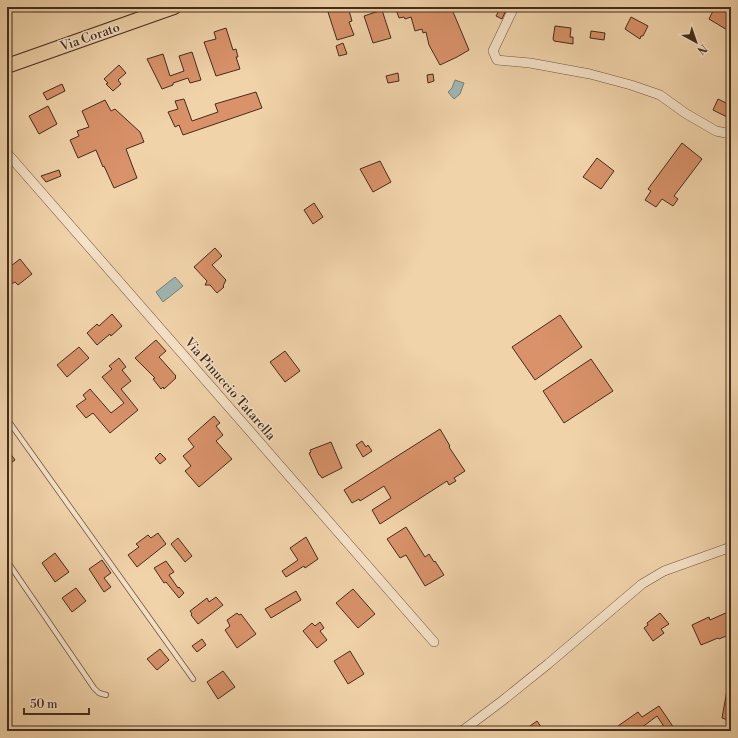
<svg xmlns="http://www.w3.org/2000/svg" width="738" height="738" viewBox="0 0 738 738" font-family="'Libre Bodoni',serif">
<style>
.water{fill:#9eb6b3;stroke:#7a7f77}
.building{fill:#d9926a;stroke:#442c1e}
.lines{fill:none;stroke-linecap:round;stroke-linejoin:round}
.service-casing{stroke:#6f5641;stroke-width:6}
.minor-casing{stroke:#6f5641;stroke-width:10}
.primary-casing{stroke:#442c1e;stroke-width:16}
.service{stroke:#f6e2c8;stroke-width:4.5}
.minor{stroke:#f6e2c8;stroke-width:9}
.primary{stroke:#f1d3aa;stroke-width:14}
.labels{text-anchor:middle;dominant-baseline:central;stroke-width:3;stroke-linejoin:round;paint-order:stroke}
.street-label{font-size:13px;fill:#442c1e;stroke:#f6e2c8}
</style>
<rect width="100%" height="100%" fill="#f1d3aa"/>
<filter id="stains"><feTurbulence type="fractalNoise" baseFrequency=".005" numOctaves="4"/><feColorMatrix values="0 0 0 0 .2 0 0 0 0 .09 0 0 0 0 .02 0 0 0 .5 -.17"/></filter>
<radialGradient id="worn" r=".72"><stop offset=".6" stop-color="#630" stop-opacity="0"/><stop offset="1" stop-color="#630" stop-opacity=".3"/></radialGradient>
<g class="water">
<polygon points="455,80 464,83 460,94 454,99 448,92 452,88"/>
<polygon points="175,277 183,286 163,302 156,292"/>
</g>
<g class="building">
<polygon points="344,7 348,7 352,21 349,22 354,35 337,40 328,12"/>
<polygon points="395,7 451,7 469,50 457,57 440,65 429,45 426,32 423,33 422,29 415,31 411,17 405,19 404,17 399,18"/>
<polygon points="501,7 506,10 502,19 496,16"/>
<polygon points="715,7 731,7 731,24 729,31 709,19"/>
<polygon points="382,10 391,38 373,43 364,16"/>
<polygon points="631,17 648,26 643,36 641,36 640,39 625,29"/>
<polygon points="555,26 571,28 570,37 573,37 573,44 554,41 553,39"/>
<polygon points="226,28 233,50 236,49 238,57 236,57 240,69 216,76 204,42 216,39 214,32"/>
<polygon points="591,31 605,33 604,40 590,38"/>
<polygon points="343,43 347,54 339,56 336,46"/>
<polygon points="192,52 201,80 190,83 188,78 173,83 173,85 162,89 147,59 163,54 170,76 184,71 179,56"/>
<polygon points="119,65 126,73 118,80 121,84 113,91 106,84 108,83 104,79"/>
<polygon points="398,73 399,81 388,83 386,76"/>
<polygon points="433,74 434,81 428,83 427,75"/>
<polygon points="62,84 65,91 47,100 43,93"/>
<polygon points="256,92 262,108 183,135 179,125 175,127 168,112 178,109 175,101 184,99 192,121 218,112 215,104"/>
<polygon points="718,99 730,105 731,110 727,117 713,110"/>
<polygon points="105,100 111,111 115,109 140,132 144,142 126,149 137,178 114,188 104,166 103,167 96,150 78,158 70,140 79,136 77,131 89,127 82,111"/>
<polygon points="48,106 57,124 39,134 29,116"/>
<polygon points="682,143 702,159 674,196 678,199 673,206 662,199 656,207 645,200 651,191 648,189"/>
<polygon points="597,158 614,171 601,189 583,177"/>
<polygon points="380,161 391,182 373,192 360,169"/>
<polygon points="59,170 61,176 46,182 41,176"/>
<polygon points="314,203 323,217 313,224 304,210"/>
<polygon points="215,248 222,256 212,265 226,280 223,286 224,287 217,293 210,285 205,285 207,281 194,267"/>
<polygon points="20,259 32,274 18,285 15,282 7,286 7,277 10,276 7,271 7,269"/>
<polygon points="112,314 122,326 111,336 110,334 97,345 87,333 97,324 99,326"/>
<polygon points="560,315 582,347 535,380 512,347"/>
<polygon points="156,340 166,351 159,357 176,376 175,377 176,378 164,389 163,387 161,389 153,379 155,378 135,358"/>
<polygon points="79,347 89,358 67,377 57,365"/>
<polygon points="285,351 300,371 285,382 270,362"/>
<polygon points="119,358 126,367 122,370 131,381 121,389 138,410 110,433 93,413 86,418 76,406 86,399 83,395 90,389 111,413 124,403 102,377 112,369 109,366"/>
<polygon points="591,359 613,391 564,423 543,391"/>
<polygon points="214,416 220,423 216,426 223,435 216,441 232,459 199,487 185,471 191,466 183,456 194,447 188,439"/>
<polygon points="440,429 450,446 449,447 465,471 454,478 456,481 449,485 447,481 380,524 372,510 391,498 384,486 360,501 359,499 352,503 344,490"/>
<polygon points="362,441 366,447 368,445 372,451 363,457 356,445"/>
<polygon points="331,442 342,468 322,478 320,475 319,475 309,453 311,452 310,450"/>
<polygon points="7,449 15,460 7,466"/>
<polygon points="160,453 166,459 160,464 155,458"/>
<polygon points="406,527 425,557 429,554 434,562 435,561 444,575 425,586 406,555 400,558 387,539"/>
<polygon points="158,533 166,544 137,567 128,555 139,547 136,544 148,535 151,538"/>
<polygon points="306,537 318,559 305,568 304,566 286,577 282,571 298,560 290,548"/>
<polygon points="178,538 192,556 185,562 171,544"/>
<polygon points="55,553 69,572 55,582 42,563"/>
<polygon points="102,560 111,573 104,578 111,587 104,592 89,569"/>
<polygon points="166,561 174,572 169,575 178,588 179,587 184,593 179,598 166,582 164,583 154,568"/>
<polygon points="76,588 86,601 72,612 62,598"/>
<polygon points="353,589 375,614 358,628 336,603"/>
<polygon points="296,591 301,600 271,618 265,609"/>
<polygon points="216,597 223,605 198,624 191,615 192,614 190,611 207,598 209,602"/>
<polygon points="728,612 731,618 731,634 719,639 718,638 701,645 692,625 709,617 710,620"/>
<polygon points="237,613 239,615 241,614 256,634 237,648 225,630 230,626 227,620"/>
<polygon points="660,613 669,624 661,629 664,633 653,641 644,628 648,625 647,623"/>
<polygon points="320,622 324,628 320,631 327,640 317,648 303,631 312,623 315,626"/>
<polygon points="202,639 206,645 197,652 192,646"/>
<polygon points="160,649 169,660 157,670 147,659"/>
<polygon points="350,651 364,674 348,684 334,661"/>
<polygon points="223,671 235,687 218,699 207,682"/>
<polygon points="727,690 731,690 731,721 722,718"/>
<polygon points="659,706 676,731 667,731 657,716 641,728 639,726 632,731 622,731 618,726 638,712 642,717"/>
<polygon points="537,721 544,731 523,731"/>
</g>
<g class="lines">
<g class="service-casing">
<g id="service">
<polyline points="7,419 193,679"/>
<polyline points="7,561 94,688 99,693 106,695"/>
</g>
</g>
<g class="minor-casing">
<g id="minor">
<polyline points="514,7 493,51 497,60 530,63 590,74 631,85 660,95 685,113 716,131 731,134"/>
<polyline points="7,153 434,642"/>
<polyline points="462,731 502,701 548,664 642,584 664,571 731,547"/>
</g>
</g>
<g class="primary-casing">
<polyline id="primary" points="7,66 174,7"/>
</g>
<use href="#service" class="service"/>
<use href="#minor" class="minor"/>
<use href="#primary" class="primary"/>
</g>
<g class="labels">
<g class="street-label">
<text transform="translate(90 37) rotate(-19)">Via Corato</text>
<text transform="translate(230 389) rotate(49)">Via Pinuccio Tatarella</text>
</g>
</g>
<rect width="738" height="738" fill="none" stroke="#f1d3aa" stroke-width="24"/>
<rect x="8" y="8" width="722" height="722" fill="none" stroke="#442c1e" stroke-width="2"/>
<rect x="12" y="12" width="714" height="714" fill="none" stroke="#442c1e"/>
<g transform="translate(696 42) rotate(140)" stroke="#f6e2c8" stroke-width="3" paint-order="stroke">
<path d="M0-3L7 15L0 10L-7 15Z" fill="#442c1e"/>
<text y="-6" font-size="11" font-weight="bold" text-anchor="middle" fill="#442c1e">N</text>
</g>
<path d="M24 708v6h65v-6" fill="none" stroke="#442c1e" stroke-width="2"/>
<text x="30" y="708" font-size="12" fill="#442c1e" stroke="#f6e2c8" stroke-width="3" paint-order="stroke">50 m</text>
<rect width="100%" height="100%" filter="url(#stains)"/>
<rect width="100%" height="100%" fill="url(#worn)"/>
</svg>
